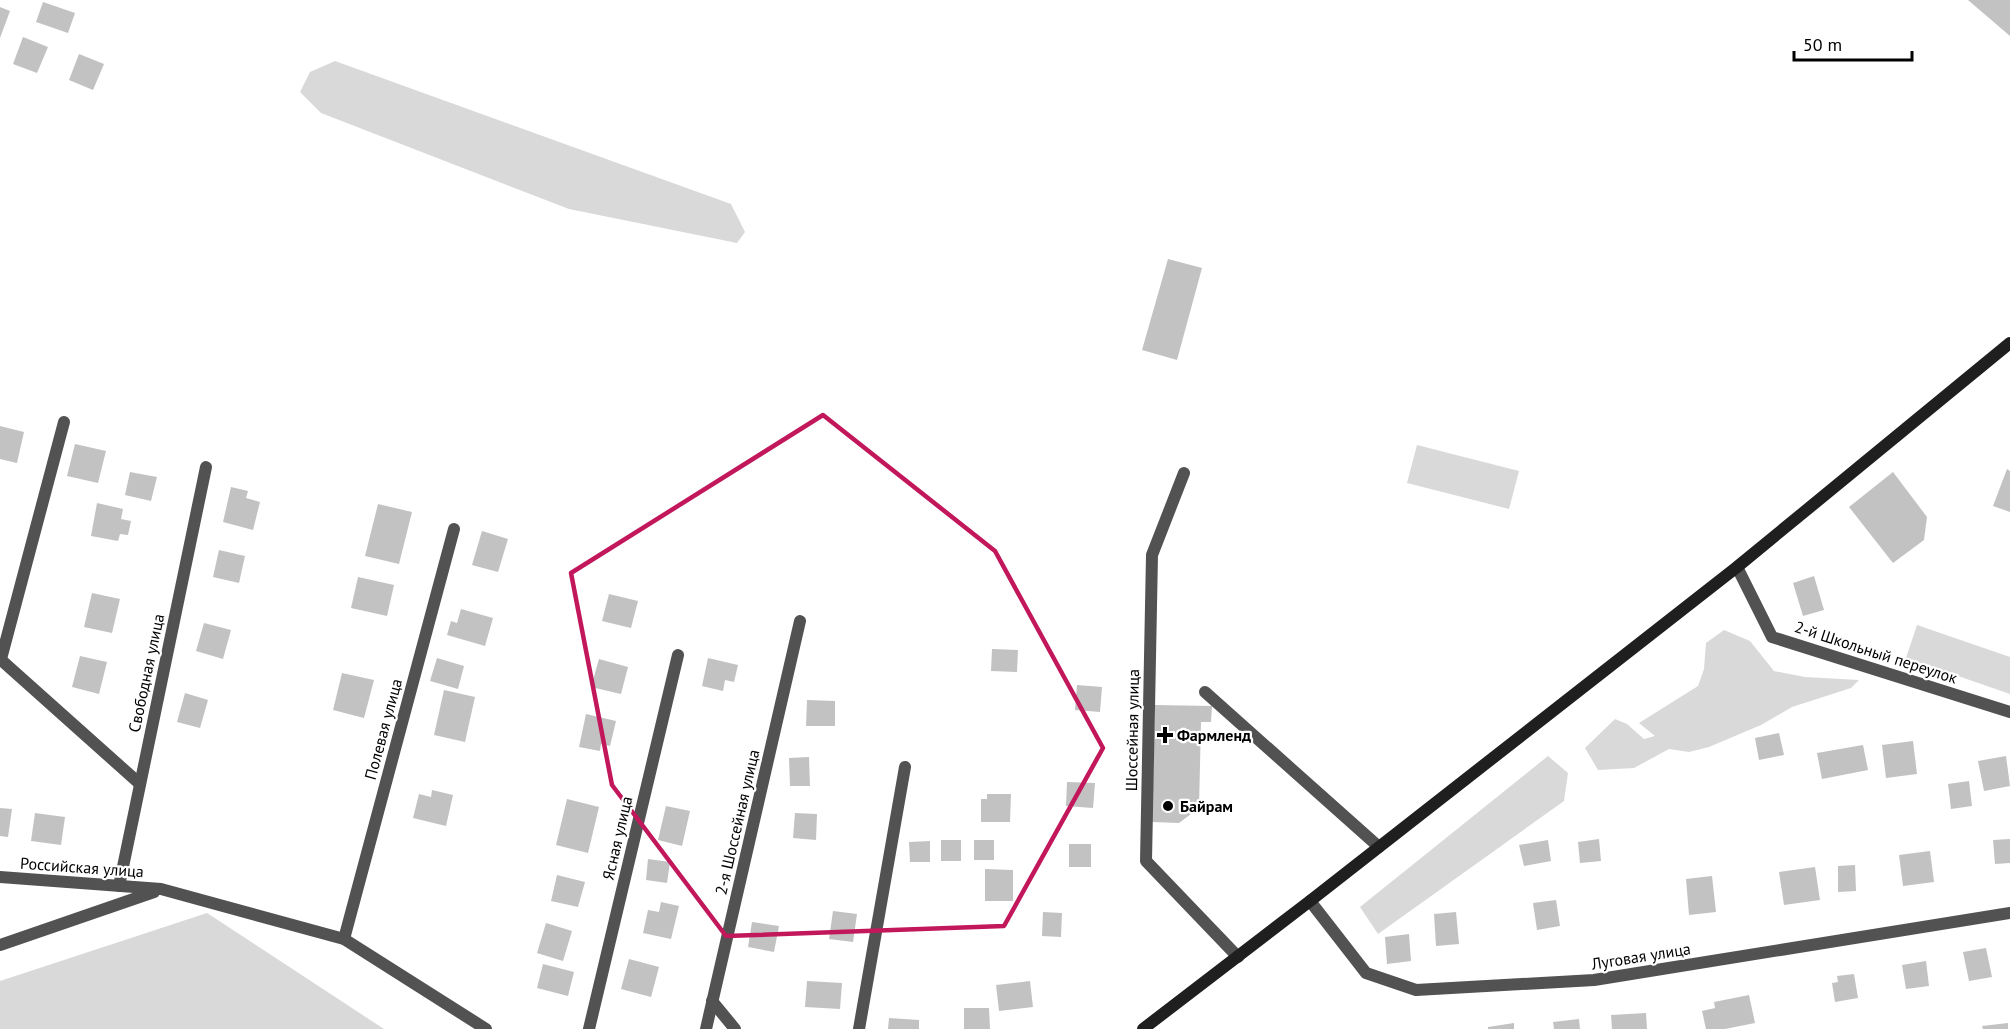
<svg xmlns="http://www.w3.org/2000/svg" width="2010" height="1029" viewBox="0 0 2010 1029" font-family="'PT Sans',sans-serif">
<style>
.green{fill:#d9d9d9}
.building{fill:#c2c2c2}
.lines{fill:none;stroke-linecap:round;stroke-linejoin:round}
.street{stroke:#525252;stroke-width:12}
.secondary{stroke:#1f1f1f;stroke-width:12}
.marked{fill:none;stroke:#c2185b;stroke-width:4.5;stroke-linejoin:round}
.poi-dot{fill:#000;stroke:#fff;stroke-width:2}
.labels{text-anchor:middle;dominant-baseline:central;stroke-width:4.5;stroke-linejoin:round;paint-order:stroke}
.street-label{font-size:16px;fill:#000;stroke:#fff}
.poi-label{font-size:16px;font-weight:bold;fill:#000;stroke:#fff;text-anchor:start}
</style>
<rect width="100%" height="100%" fill="#fff"/>
<g class="green">
<polygon points="335,61 731,204 745,232 737,243 569,209 321,113 300,92 310,72"/>
<polygon points="1417,445 1519,471 1509,509 1407,483"/>
<polygon points="1917,625 2010,657 2010,694 1906,658"/>
<polygon points="1724,630 1750,641 1774,671 1805,677 1859,680 1851,688 1792,707 1761,725 1709,747 1689,752 1669,749 1634,768 1598,770 1585,748 1615,719 1627,724 1644,739 1655,736 1639,723 1698,686 1704,669 1706,643"/>
<polygon points="1548,756 1568,773 1564,801 1378,934 1360,907"/>
<polygon points="207,913 384,1029 0,1029 0,981"/>
</g>
<g class="building">
<polygon points="1968,0 2010,0 2010,36"/>
<polygon points="43,2 75,13 68,33 36,22"/>
<polygon points="0,7 10,11 0,38"/>
<polygon points="23,37 48,47 37,73 13,64"/>
<polygon points="79,54 104,64 93,90 69,80"/>
<polygon points="1168,259 1202,268 1177,360 1142,350"/>
<polygon points="0,426 24,432 17,463 0,459"/>
<polygon points="75,444 106,451 98,483 67,476"/>
<polygon points="2007,469 2010,471 2010,512 1993,506"/>
<polygon points="130,472 157,477 151,501 125,495"/>
<polygon points="1893,472 1927,517 1924,540 1893,563 1849,507"/>
<polygon points="231,487 248,491 246,498 260,502 253,530 223,522"/>
<polygon points="97,503 123,509 121,519 131,521 128,535 120,534 118,541 91,536"/>
<polygon points="378,504 412,512 399,564 365,556"/>
<polygon points="482,531 508,539 498,572 472,565"/>
<polygon points="219,550 245,556 239,583 213,577"/>
<polygon points="1814,576 1824,610 1803,616 1793,583"/>
<polygon points="358,577 394,585 387,616 351,608"/>
<polygon points="92,593 120,599 112,633 84,627"/>
<polygon points="609,594 638,601 631,628 602,621"/>
<polygon points="461,609 493,618 485,646 447,635 451,621 457,623"/>
<polygon points="204,623 231,630 223,659 196,651"/>
<polygon points="992,649 1018,650 1017,672 991,671"/>
<polygon points="80,656 107,662 99,694 72,687"/>
<polygon points="437,658 464,666 458,689 430,681"/>
<polygon points="708,658 738,665 734,682 725,680 723,691 702,686"/>
<polygon points="599,659 628,667 621,694 591,687"/>
<polygon points="342,673 374,680 364,718 333,710"/>
<polygon points="1077,685 1102,687 1100,712 1075,710"/>
<polygon points="444,690 475,697 465,742 434,735"/>
<polygon points="185,693 208,700 200,728 177,722"/>
<polygon points="807,700 835,701 835,726 806,726"/>
<polygon points="1155,705 1212,706 1211,722 1201,722 1199,808 1179,823 1152,822"/>
<polygon points="586,714 616,721 610,746 601,744 600,751 579,747"/>
<polygon points="1779,733 1784,755 1759,760 1755,738"/>
<polygon points="1913,741 1917,774 1886,778 1882,745"/>
<polygon points="1863,745 1868,770 1822,779 1817,753"/>
<polygon points="2006,756 2010,786 1984,791 1978,761"/>
<polygon points="809,757 810,786 790,786 789,758"/>
<polygon points="1969,781 1972,806 1951,809 1948,784"/>
<polygon points="1067,782 1095,783 1093,808 1066,806"/>
<polygon points="432,790 453,795 446,826 413,818 419,794 431,797"/>
<polygon points="987,794 1011,794 1010,822 981,822 981,799 987,799"/>
<polygon points="567,799 599,807 588,853 556,845"/>
<polygon points="666,806 690,811 682,846 658,840"/>
<polygon points="0,808 12,809 8,837 0,836"/>
<polygon points="35,813 65,817 61,845 31,841"/>
<polygon points="795,813 817,814 816,840 793,838"/>
<polygon points="1599,839 1601,861 1580,863 1578,842"/>
<polygon points="2010,839 2010,863 1995,864 1993,840"/>
<rect x="941" y="840" width="20" height="21"/>
<rect x="974" y="840" width="20" height="20"/>
<polygon points="1548,840 1551,861 1524,866 1519,845"/>
<polygon points="930,841 930,862 910,862 909,842"/>
<rect x="1069" y="844" width="22" height="23"/>
<polygon points="1930,851 1934,882 1903,886 1899,855"/>
<polygon points="648,859 670,862 667,883 646,880"/>
<polygon points="1855,865 1856,891 1838,892 1838,866"/>
<polygon points="1815,867 1820,900 1784,905 1779,872"/>
<polygon points="985,869 1013,870 1013,901 985,901"/>
<polygon points="557,875 585,882 578,907 551,901"/>
<polygon points="1712,876 1716,912 1689,915 1686,879"/>
<polygon points="1556,900 1560,926 1537,930 1533,903"/>
<polygon points="661,902 679,906 671,939 643,933 648,910 659,912"/>
<polygon points="833,911 857,914 853,942 829,939"/>
<polygon points="1043,912 1062,913 1061,937 1042,936"/>
<polygon points="1456,912 1459,944 1436,946 1434,914"/>
<polygon points="752,922 779,926 774,952 748,947"/>
<polygon points="546,923 572,931 563,961 537,953"/>
<polygon points="1409,934 1411,961 1387,964 1385,937"/>
<polygon points="1986,948 1992,977 1969,981 1963,952"/>
<polygon points="629,959 659,967 651,997 621,989"/>
<polygon points="1926,961 1929,986 1906,989 1902,965"/>
<polygon points="543,964 574,972 568,996 537,988"/>
<polygon points="1854,974 1858,998 1835,1002 1832,983 1838,982 1837,976"/>
<polygon points="807,981 842,983 840,1009 805,1007"/>
<polygon points="1030,981 1033,1007 999,1011 996,985"/>
<polygon points="1749,995 1755,1023 1725,1029 1706,1029 1702,1011 1715,1008 1714,1002"/>
<polygon points="964,1008 989,1008 990,1029 964,1029"/>
<polygon points="1646,1013 1647,1029 1612,1029 1611,1015"/>
<polygon points="889,1018 919,1020 919,1029 888,1029"/>
<polygon points="1579,1019 1580,1029 1554,1029 1553,1022"/>
<polygon points="1514,1023 1514,1029 1488,1029 1488,1027"/>
<polygon points="2008,1023 2008,1029 1983,1029 1982,1026"/>
</g>
<g class="lines">
<g class="street">
<polyline points="1184,473 1152,555 1146,861 1238,957"/>
<polyline points="1737,567 1772,637 2010,712"/>
<polyline points="0,659 140,784"/>
<polyline points="1,659 64,422"/>
<polyline points="1205,692 1379,847"/>
<polyline points="0,877 161,889 344,939 486,1029"/>
<polyline points="119,886 206,467"/>
<polyline points="1310,901 1366,973 1416,990 1594,980 2010,913"/>
<polyline points="344,939 454,529"/>
<polyline points="0,945 154,892"/>
<polyline points="712,1001 735,1029"/>
<polyline points="589,1029 678,655"/>
<polyline points="706,1029 800,621"/>
<polyline points="859,1029 905,767"/>
</g>
<polyline class="secondary" points="1143,1029 1310,901 1737,567 2010,343"/>
</g>
<path class="marked" d="M 823,415 L 995,551 L 1103,748 L 1004,926 L 726,936 L 612,785 L 571,573 Z"/>
<g class="poi-dot">
<path d="M1162 726h6v6h6v6h-6v6h-6v-6h-6v-6h6z"/>
<circle cx="1168" cy="806" r="6"/>
</g>
<g class="labels">
<g class="street-label">
<text transform="translate(1876 652) rotate(18)">2-й Школьный переулок</text>
<text transform="translate(146 673) rotate(-78)">Свободная улица</text>
<text transform="translate(383 729) rotate(-75)">Полевая улица</text>
<text transform="translate(1132 730) rotate(-89)">Шоссейная улица</text>
<text transform="translate(737 822) rotate(-77)">2-я Шоссейная улица</text>
<text transform="translate(617 838) rotate(-77)">Ясная улица</text>
<text transform="translate(82 867) rotate(4)">Российская улица</text>
<text transform="translate(1641 956) rotate(-9)">Луговая улица</text>
</g>
<g class="poi-label">
<text x="1177" y="735">Фармленд</text>
<text x="1180" y="806">Байрам</text>
</g>
</g>
<path d="M1794 51v9h118v-9" fill="none" stroke="#000000" stroke-width="3"/>
<text x="1803" y="51" font-size="18" fill="#000000" stroke="#ffffff" stroke-width="4.5" paint-order="stroke">50 m</text>
</svg>
